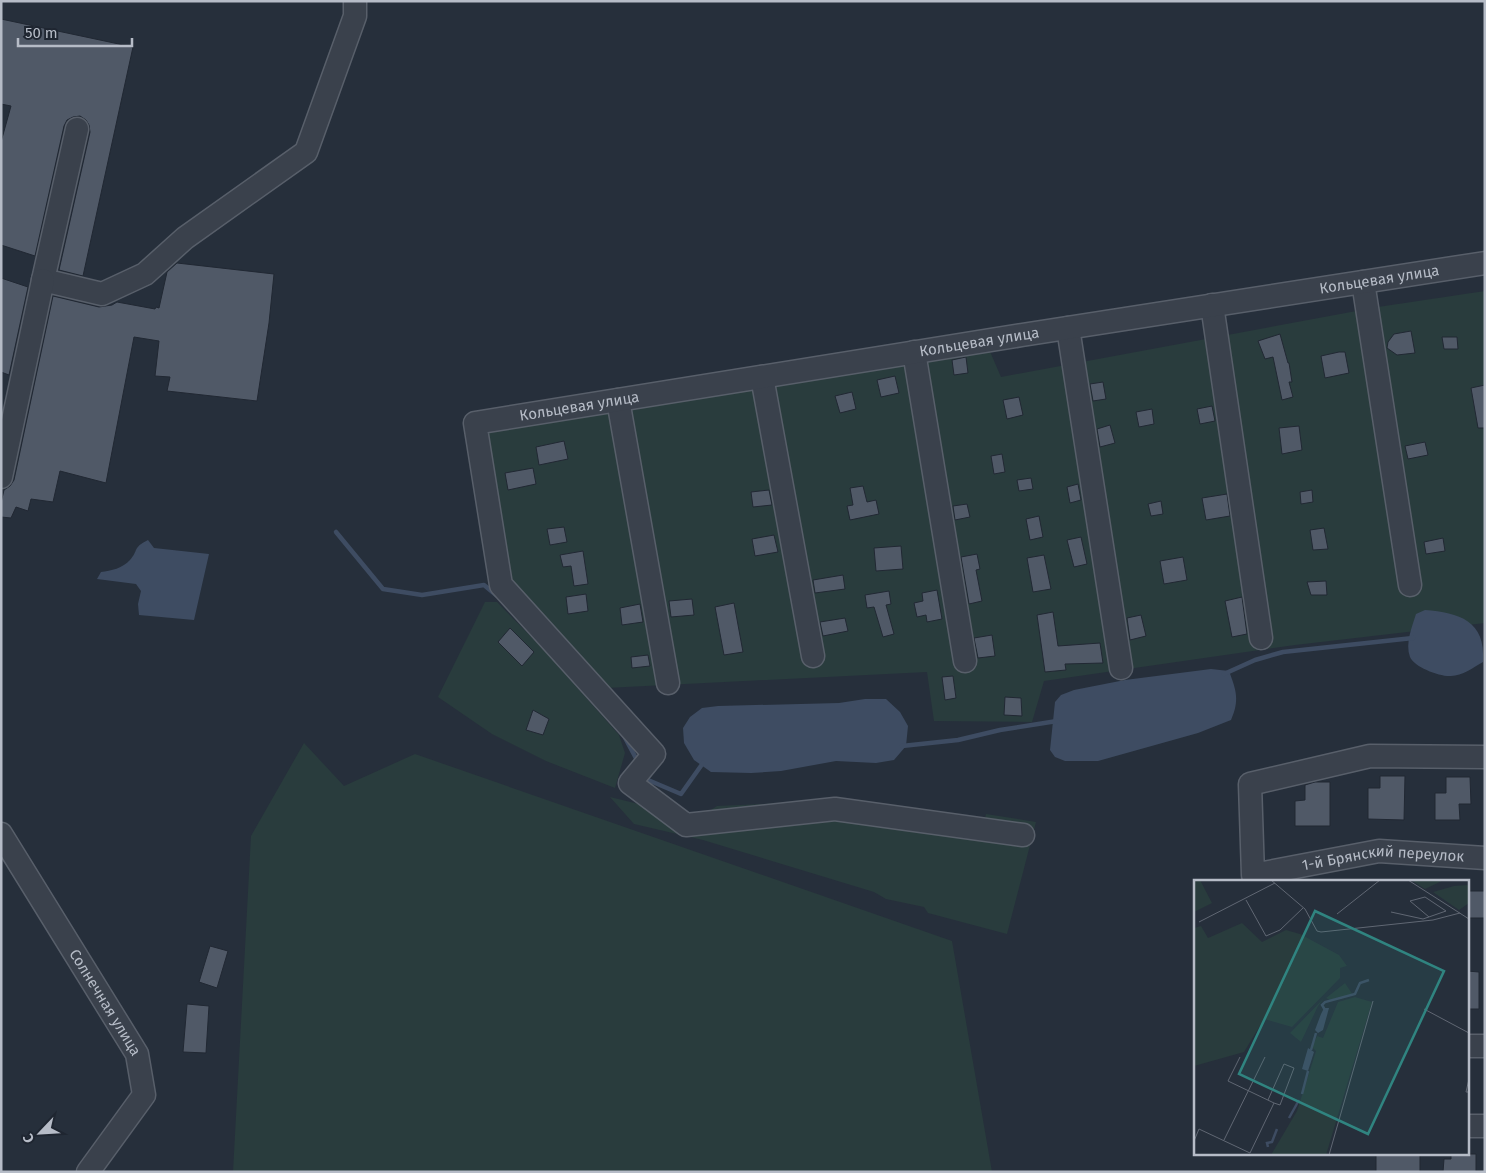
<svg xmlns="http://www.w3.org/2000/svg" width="1486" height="1173" viewBox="0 0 1486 1173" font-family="'Fira Sans',sans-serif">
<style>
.green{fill:#293c3d}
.water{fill:#3e4c62}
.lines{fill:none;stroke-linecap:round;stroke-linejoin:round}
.stream{stroke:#3e4c62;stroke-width:4.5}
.building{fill:#505967;stroke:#212833}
.minor-casing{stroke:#585f6a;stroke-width:25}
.minor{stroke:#3a414c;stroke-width:22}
.labels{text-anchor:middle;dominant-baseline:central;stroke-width:4.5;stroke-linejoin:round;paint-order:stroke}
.street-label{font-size:15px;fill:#b6bcc7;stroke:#1f2631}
.inset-river{fill:none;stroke:#3e4c62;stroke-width:2.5}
.inset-road{fill:none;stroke:#606773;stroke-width:1}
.view{fill:#308480;fill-opacity:0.15;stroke:#308480;stroke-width:2.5}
.inset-edge{fill:none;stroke:#b6bcc7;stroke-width:2.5}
</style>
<rect width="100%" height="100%" fill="#262f3b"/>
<g class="green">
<polygon points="1485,291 1485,623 1295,645 1044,681 1032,722 934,721 927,672 606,688 507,577 484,429 988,347 1001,377 1378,307"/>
<polygon points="485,602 497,602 542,648 619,735 625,753 615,788 546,761 492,734 438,697"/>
<polygon points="304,743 344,786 415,754 952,941 992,1172 233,1172 251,836"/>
<polygon points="610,797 704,820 705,814 717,806 834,801 982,831 986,814 1036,822 1007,934 928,913 924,907 886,899 874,892 703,840 634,824"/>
</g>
<g class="water">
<path d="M 148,540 L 154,548 L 209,554 L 194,620 L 139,615 L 138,604 L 141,591 L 136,584 L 97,579 L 101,572 C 111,571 123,568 130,560 C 139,550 132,548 148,540 Z"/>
<path d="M 1425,610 C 1459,613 1486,620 1483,662 C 1474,667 1462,676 1451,676 C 1440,677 1414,667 1410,657 C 1405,643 1412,627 1416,614 Z"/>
<path d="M 1211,669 L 1229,671 C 1236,690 1240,700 1231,720 L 1198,733 L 1098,761 L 1065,761 L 1055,757 L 1050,750 L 1055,702 L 1061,695 L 1074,690 L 1125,680 Z"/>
<polygon points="865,699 886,699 900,712 908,726 906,746 894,760 876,763 836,761 781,771 751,773 711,772 694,760 684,743 683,728 690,717 702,708 718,706 839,703"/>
</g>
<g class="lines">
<g class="stream">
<polyline points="336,532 383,589 422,595 484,585 496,595"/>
<polyline points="1224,674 1255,660 1283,652 1413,638"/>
<polyline points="623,734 638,762"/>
<polyline points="902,746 958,740 1000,730 1057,721"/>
<polyline points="645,776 648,780 681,794 703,763"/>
</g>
</g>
<g class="building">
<polygon points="1,19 133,47 83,276 59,270 90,132 89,125 86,120 80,116 73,117 67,120 64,126 35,256 1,245 1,142 11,106 1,104"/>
<polygon points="177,263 274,274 269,323 257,401 167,391 170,377 155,376 159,341 134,337 106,483 60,471 53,502 31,499 28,511 16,507 11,518 1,517 1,503 4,490 10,486 14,480 53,296 99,307 112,305 117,302 155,309 156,307 159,308 167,272"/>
<polygon points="1,278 28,287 9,375 1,372"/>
<polygon points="1411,331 1415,353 1397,355 1387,348 1388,342 1394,334"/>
<polygon points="1280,334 1288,363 1289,363 1292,382 1289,382 1293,397 1282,400 1273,357 1265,359 1258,341"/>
<polygon points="1442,337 1457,337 1458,349 1444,349"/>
<polygon points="1339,352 1345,352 1349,373 1325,378 1321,356"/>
<polygon points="966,357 968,373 954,375 952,360"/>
<polygon points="895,376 899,393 881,397 877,380"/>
<polygon points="1103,382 1106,399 1093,401 1090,384"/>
<polygon points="1485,385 1485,428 1478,428 1471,388"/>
<polygon points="852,392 856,409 840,413 835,396"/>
<polygon points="1019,397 1023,415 1007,419 1003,400"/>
<polygon points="1212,406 1215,421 1200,424 1197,409"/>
<polygon points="1152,409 1154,424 1139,427 1136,412"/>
<polygon points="1110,425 1115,443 1100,447 1097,429"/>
<polygon points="1299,426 1302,450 1282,454 1279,428"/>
<polygon points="564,441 568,459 539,465 536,447"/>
<polygon points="1425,442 1428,455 1408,459 1405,446"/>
<polygon points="1002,454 1005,472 994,474 991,456"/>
<polygon points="533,468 536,484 508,490 505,473"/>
<polygon points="1031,478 1033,489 1019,491 1017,480"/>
<polygon points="1078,484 1081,500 1070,503 1067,487"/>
<polygon points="863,486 867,502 876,500 879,514 850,520 847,506 853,505 850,488"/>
<polygon points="769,490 772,505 753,507 751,492"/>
<polygon points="1312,490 1313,502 1301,504 1300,492"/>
<polygon points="1227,494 1230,516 1206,520 1202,498"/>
<polygon points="1161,501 1163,514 1151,516 1148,504"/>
<polygon points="967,504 970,517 955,520 953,506"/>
<polygon points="1039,516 1043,537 1030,540 1026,519"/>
<polygon points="564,527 567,542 550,545 547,529"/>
<polygon points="1324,528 1328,549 1313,550 1310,530"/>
<polygon points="774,535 778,552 755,556 752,539"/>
<polygon points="1081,537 1087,564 1074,567 1067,540"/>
<polygon points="1443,538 1445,551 1426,554 1424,542"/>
<polygon points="901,546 903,569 876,571 874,548"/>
<polygon points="583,551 588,584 574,586 571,566 563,567 560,555"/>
<polygon points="977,554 980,569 976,570 982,601 969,604 961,557"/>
<polygon points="1044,555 1051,589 1033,592 1027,558"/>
<polygon points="1183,557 1187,580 1164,584 1160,561"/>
<polygon points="843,575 845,589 815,593 813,580"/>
<polygon points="1326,581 1327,595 1311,595 1307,582"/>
<polygon points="937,590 942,619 927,622 926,615 917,617 914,603 923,601 922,593"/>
<polygon points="889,591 891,604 886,605 894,634 883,637 874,607 867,608 865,595"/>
<polygon points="586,594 588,611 568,614 566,597"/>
<polygon points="1242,597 1247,634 1232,637 1225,601"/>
<polygon points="692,599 694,615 671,617 669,601"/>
<polygon points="734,603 743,652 724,655 715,607"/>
<polygon points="640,604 643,622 622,625 620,608"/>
<polygon points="1053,612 1058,646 1100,643 1103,663 1065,664 1066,670 1045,672 1037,615"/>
<polygon points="1141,615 1146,636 1130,640 1127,618"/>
<polygon points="845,618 848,631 823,636 820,622"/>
<polygon points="510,628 534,652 522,666 498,642"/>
<polygon points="992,635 995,656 978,658 974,638"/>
<polygon points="648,655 650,666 632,668 631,657"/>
<polygon points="953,676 956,698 945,700 942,677"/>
<polygon points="1005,697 1021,698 1022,716 1004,715"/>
<polygon points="533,710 549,719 543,735 526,730"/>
<polygon points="1380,776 1405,776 1404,820 1368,819 1368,788 1380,788"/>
<polygon points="1446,777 1470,777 1471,804 1459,804 1460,820 1435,820 1435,793 1446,793"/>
<polygon points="1315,782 1330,782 1330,826 1295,826 1295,801 1305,800 1305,785"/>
<rect x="1467" y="891" width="18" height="27"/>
<polygon points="210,946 228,951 217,988 199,982"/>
<polygon points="1467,971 1479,972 1479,1009 1467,1009"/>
<polygon points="187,1004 209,1006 206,1053 183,1052"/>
<rect x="1376" y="1154" width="44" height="18"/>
<polygon points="1451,1154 1476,1154 1476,1172 1443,1172 1444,1159 1451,1159"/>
</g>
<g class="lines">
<g class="minor-casing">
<g id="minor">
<polyline points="77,129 43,280 102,294 145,274 185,238 306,152 355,16 355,1"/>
<polyline points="1363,282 1410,585"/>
<polyline points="1212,305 1261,638"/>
<polyline points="1068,328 1121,668"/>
<polyline points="914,352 965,661"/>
<polyline points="762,377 813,656"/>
<polyline points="618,400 668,683"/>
<polyline points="1,477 43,280"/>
<path id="s1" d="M 1485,757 L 1370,756 L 1250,784 L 1253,875 L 1379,851 L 1485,858"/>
<path id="s2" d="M 1,834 L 137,1054 L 144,1095 L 88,1172"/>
<path id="s3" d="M 1023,835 L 835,809 L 686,825 L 630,783 L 654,754 L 501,585 L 475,423 L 1022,335 L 1485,263"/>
<polyline points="1467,1046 1485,1046"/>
<polyline points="1467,1126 1485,1126"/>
</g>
</g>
<use href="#minor" class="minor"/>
</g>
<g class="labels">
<g class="street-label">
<text stroke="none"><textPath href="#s3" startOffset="1755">Кольцевая улица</textPath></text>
<text stroke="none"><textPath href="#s3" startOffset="1350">Кольцевая улица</textPath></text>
<text stroke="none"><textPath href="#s3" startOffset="945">Кольцевая улица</textPath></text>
<text stroke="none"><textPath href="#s1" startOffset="461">1-й Брянский переулок</textPath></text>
<text stroke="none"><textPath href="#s2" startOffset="198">Солнечная улица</textPath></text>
</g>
</g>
<g transform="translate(1194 880)">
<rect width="275" height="275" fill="#262f3b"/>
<path d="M 0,0 L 6,0 L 18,23 L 0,32 ZM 217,0 L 250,0 L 231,9 ZM 275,5 L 275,23 L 265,30 L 239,12 L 260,6 ZM 48,43 L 68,62 L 92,50 L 106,54 L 145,75 L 153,86 L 146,88 L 146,98 L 98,147 L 70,139 L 50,172 L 0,186 L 0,48 L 7,46 L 14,58 ZM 151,103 L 159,115 L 138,121 L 132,118 ZM 131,117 L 124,126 L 107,162 L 96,153 ZM 161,117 L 178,122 L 132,275 L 77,275 L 103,231 L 122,171 L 118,167 L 123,156 L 129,158 L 144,122 Z" fill="#293c3d"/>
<path d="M 135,128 L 129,150 L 124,153 L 121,150 L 127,134 L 130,128 ZM 114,168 L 120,172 L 114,191 L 108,189 Z" fill="#3e4c62"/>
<path class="inset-river" d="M 131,130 L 128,125 L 131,122 L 161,114 L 166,103 L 175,100M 117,170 L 122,153M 108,214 L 114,191M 95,238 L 105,220M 74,267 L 73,263 L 78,262 L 83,249"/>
<path class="inset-road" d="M 77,0 L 111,29 L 123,51 L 127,52 L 239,40 L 266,33M 214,0 L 275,39M 52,20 L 72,56 L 86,50 L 109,28M 197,32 L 229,39 L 252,31M 143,34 L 186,0M 235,37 L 216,21 L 231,17 L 252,31M 5,42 L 81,3M 230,129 L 275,153M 275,199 L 272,212 L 275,212M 74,220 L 90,184 L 100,188 L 86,225 L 80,223M 30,260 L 71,177M 0,261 L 5,249 L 56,273 L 80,223 L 34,201 L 46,177M 135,275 L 179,121"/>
<path class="view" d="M 121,31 L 250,91 L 174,254 L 45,194 Z"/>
<rect width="275" height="275" class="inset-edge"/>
</g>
<rect width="1486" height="1173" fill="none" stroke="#b6bcc7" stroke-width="5"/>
<g transform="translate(40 1133) rotate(245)" stroke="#1f2631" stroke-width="4" paint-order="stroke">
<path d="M0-4L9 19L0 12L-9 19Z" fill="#b6bcc7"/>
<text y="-8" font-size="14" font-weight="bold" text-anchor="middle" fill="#b6bcc7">С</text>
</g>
<path d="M18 38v8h114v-8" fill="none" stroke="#b6bcc7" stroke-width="2.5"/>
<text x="25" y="38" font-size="15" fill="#b6bcc7" stroke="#1f2631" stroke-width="4" paint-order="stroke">50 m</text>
</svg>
